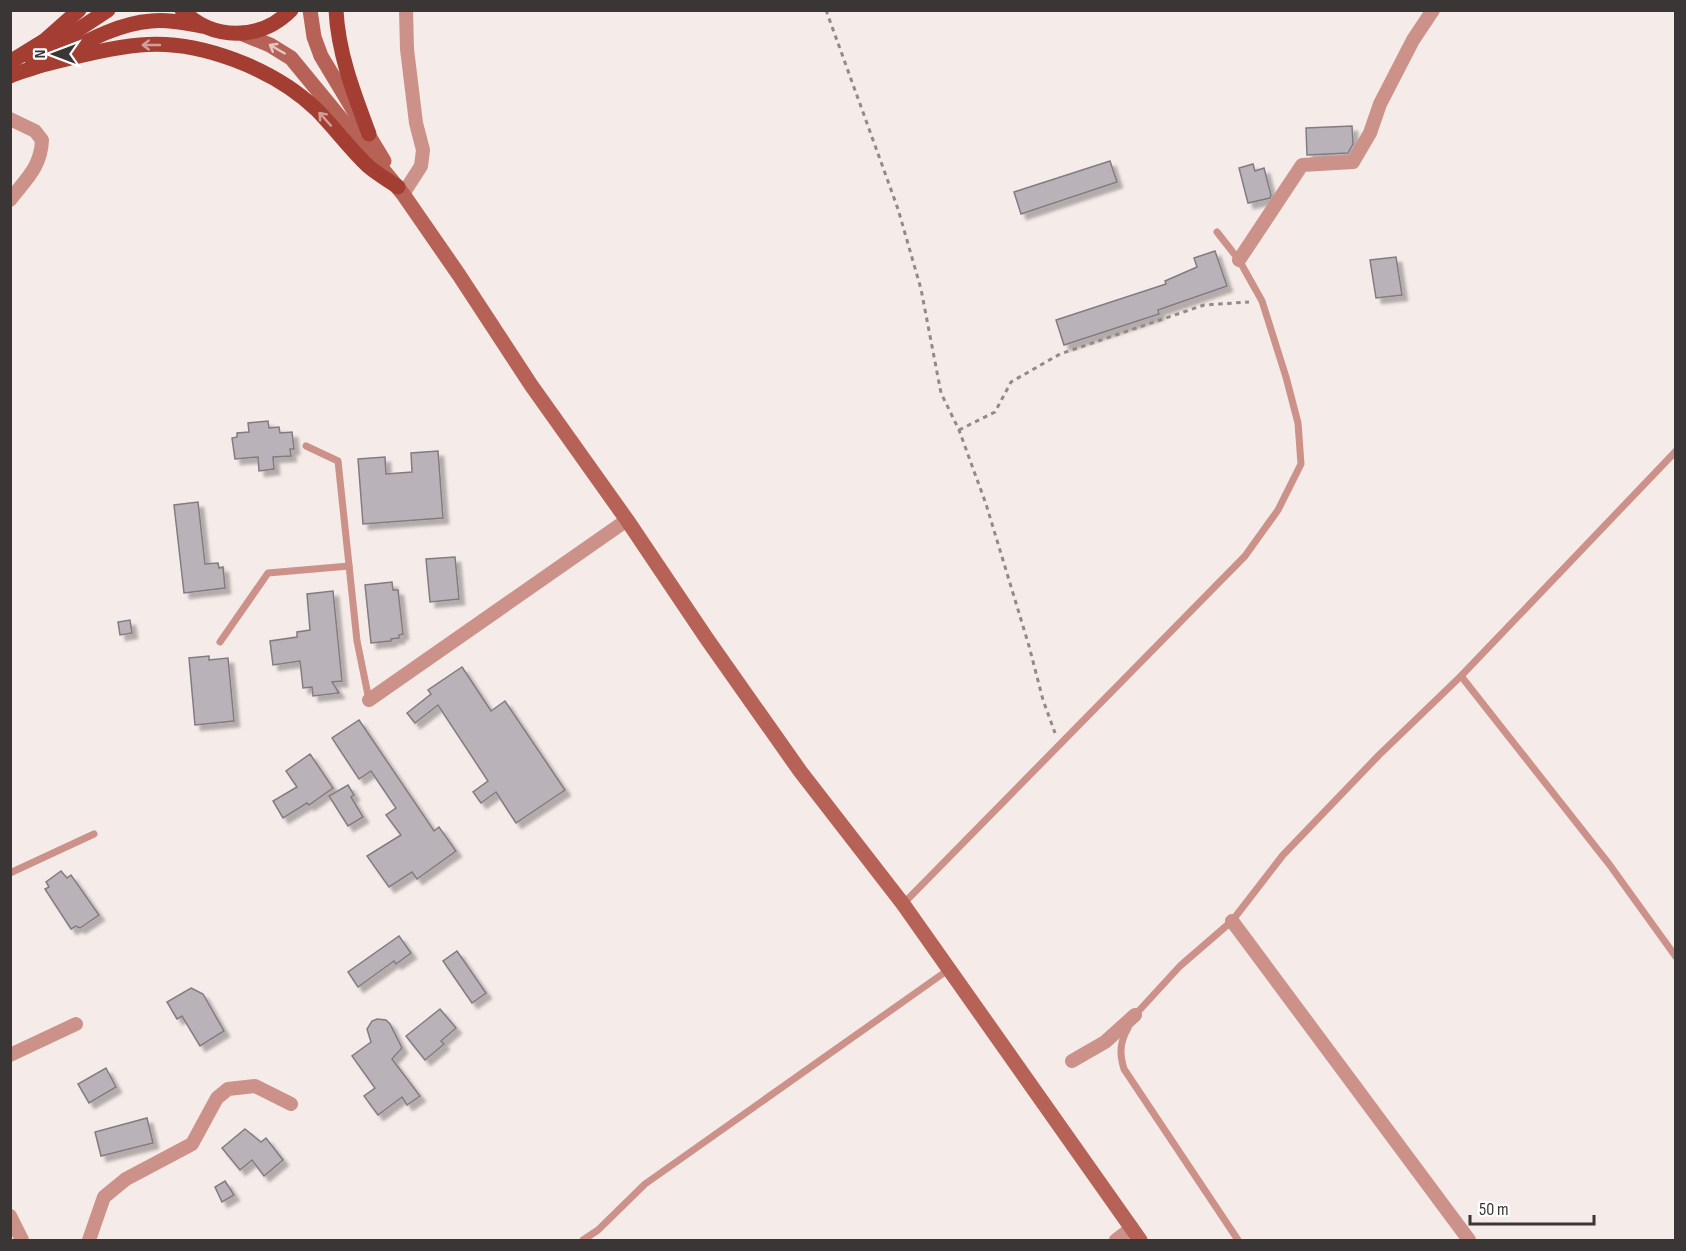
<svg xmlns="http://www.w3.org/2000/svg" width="1686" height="1251" viewBox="0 0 1686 1251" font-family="'Sofia Sans Condensed',sans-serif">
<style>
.building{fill:#b9b2b9;stroke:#827c82;stroke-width:1.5;filter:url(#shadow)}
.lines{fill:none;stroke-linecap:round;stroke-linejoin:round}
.path{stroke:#918a88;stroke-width:3;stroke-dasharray:4.5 4.5;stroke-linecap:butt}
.service{stroke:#cc9188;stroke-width:7}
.minor{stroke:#cc9188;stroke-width:14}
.secondary{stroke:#b66257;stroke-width:15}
.primary{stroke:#a43e33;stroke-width:15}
.oneway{stroke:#d29e99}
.oneway2{stroke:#e5c8c4}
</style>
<defs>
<filter id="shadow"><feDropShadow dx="5.5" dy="5.5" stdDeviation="1.5" flood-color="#0004"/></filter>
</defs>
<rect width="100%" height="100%" fill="#f5ebe8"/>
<g class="building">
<polygon points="1352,126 1353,144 1348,153 1307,155 1306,128"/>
<polygon points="1110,161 1117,182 1021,214 1014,192"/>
<polygon points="1253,164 1255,171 1264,168 1271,195 1270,198 1248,203 1239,168"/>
<polygon points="1215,251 1227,286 1158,310 1159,314 1064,345 1056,320 1166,284 1165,281 1197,267 1194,258"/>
<polygon points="1396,257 1402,295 1376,298 1370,260"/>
<polygon points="268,421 269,428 279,427 280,433 292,432 294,449 290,449 291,456 273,457 274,469 259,471 258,457 235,459 232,438 237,437 237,433 249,432 248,423"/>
<polygon points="438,451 443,518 363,524 358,459 385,457 386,474 412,472 411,453"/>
<polygon points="198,502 205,564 218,563 219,568 223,567 225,588 184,593 174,505"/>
<polygon points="455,557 459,599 430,602 426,559"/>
<polygon points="392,582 393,590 398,590 403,634 399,635 399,638 391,639 391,641 371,643 365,585"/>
<polygon points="333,591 342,681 332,682 339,693 313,696 312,687 303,688 300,661 273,665 270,641 297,637 297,632 310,630 307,594"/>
<polygon points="130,620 132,633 120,635 118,622"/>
<polygon points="209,656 209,660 228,658 234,721 195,725 189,658"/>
<polygon points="462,667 491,711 505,701 565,790 516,823 496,792 481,803 473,792 488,781 438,705 415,723 407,713 431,694 428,690"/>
<polygon points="359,720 434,831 439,827 456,851 417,879 412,872 389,887 367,856 401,835 386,815 396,808 371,771 359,779 332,738"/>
<polygon points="310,754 333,788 309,805 307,803 283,818 273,801 297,787 286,771"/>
<polygon points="348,785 354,795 351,797 363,817 348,826 329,796"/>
<polygon points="61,871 67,878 71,875 99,915 80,928 76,926 71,929 45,889 49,887 46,882"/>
<polygon points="399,936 411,953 396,964 394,961 358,987 348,972"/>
<polygon points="457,951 486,993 472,1003 443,961"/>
<polygon points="191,988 203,994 224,1031 200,1046 182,1016 177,1019 167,1002"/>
<polygon points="440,1009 456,1028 441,1041 444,1044 425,1060 406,1036"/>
<polygon points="377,1019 386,1020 390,1024 402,1048 392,1059 420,1096 407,1105 402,1097 378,1115 364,1096 375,1088 352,1056 371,1042 367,1029 372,1021"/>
<polygon points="106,1068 116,1087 89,1103 78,1084"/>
<polygon points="147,1118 153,1143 101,1156 95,1132"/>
<polygon points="245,1129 261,1142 266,1138 283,1160 264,1176 252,1160 240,1170 222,1148"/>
<polygon points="225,1181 234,1195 222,1202 215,1187"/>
</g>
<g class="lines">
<g class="path">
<polyline points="826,10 898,209 921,289 941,393 959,430 986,504 1029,646 1043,700 1055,733"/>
<polyline points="959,430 995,412 1011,382 1060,354 1204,305 1249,302"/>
</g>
<g class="service">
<polyline points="306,446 338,461 357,641 369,700"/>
<polyline points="220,642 268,573 349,566"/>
<polyline points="1461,676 1609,864 1676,957"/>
<polyline points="10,873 94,834"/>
<polyline points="903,904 1245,556 1278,510 1301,464 1298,423 1286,377 1262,301 1239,260 1217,232"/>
<polyline points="1135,1015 1180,966 1232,921 1283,855 1379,755 1461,676 1676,451"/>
<path d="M 1128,1028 C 1120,1042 1119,1053 1124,1069 L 1238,1240"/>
<polyline points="583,1240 598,1230 645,1184 948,970"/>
</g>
<g class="minor">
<path d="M 10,119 L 35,131 L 42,140 C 41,167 26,179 10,200"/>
<polyline points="403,194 421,166 423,150 416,123 407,49 406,10"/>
<polyline points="1239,260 1302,165 1353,162 1370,133 1380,104 1413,40 1433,10"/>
<polyline points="369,700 627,520"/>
<polyline points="1232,921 1469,1240"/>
<polyline points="10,1055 76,1024"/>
<polyline points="1072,1061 1105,1042 1135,1015"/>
<polyline points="10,1216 22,1240"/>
<polyline points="89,1240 104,1197 126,1179 192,1144 217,1098 228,1089 255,1086 291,1104"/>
<polyline points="1116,1240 1132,1228"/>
</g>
<g class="secondary">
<polyline points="310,10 314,37 321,56 384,161"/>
<polyline points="243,34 270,45 291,58 403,194 459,275 531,385 627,520 707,639 800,771 903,904 1140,1240"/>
</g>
<g class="primary">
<path d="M 182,10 C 213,41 260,41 291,10"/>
<path d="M 336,10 C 338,53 354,94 369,134"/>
<polyline points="32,60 108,10"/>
<polyline points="10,62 44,41 79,10"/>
<path d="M 38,66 C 71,58 106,48 140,45 C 199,39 274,69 316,109 C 334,127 349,148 368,166 C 377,174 388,180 398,187"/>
<path d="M 10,76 C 20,72 31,69 41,65 C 76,48 112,24 151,21 C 168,19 185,23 202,26"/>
</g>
</g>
<defs><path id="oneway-shaft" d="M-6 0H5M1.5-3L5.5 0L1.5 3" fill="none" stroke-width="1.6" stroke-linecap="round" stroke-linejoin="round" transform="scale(1.5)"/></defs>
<g class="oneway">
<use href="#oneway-shaft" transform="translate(151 45) rotate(-180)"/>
<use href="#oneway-shaft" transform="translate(325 119) rotate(-132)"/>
</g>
<use class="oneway2" href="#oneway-shaft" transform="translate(277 49) rotate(-150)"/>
<rect width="1686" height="1251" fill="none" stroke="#3a3635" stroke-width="24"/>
<g transform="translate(54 54) rotate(270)" stroke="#ffffff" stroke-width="4.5" paint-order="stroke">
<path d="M0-4.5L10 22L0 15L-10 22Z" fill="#3a3635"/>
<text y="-9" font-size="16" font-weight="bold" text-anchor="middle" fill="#3a3635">N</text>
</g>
<path d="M1470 1215v9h124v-9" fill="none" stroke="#3a3635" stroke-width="3"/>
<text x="1479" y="1215" font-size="18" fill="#3a3635" stroke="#ffffff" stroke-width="4.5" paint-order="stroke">50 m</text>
</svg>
